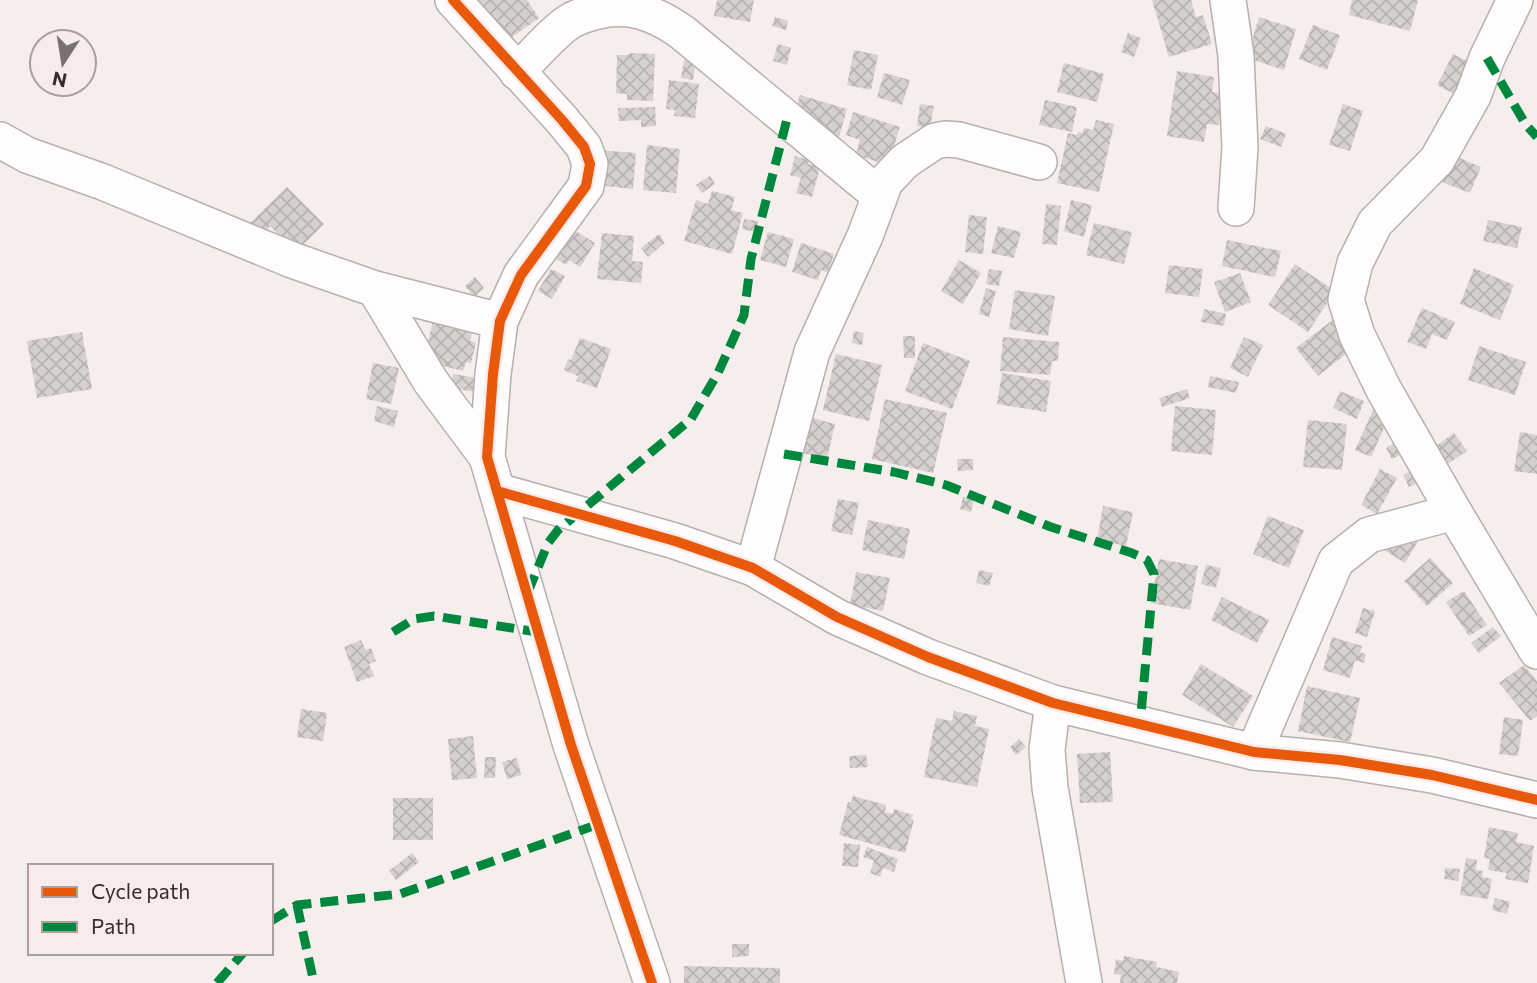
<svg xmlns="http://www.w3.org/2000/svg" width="1537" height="983" viewBox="0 0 1537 983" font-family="Commissioner,sans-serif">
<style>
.building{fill:url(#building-cross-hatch)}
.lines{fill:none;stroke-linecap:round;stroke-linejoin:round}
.minor-casing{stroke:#b6b0af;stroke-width:38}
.minor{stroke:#fefcfc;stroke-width:35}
.quiet{stroke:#00873e;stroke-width:9;stroke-dasharray:18 9;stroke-linecap:butt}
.cycleway-casing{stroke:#f9ebe9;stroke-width:15}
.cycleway{stroke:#e8590c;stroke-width:10}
</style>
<defs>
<pattern id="building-cross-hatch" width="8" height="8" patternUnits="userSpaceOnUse" patternTransform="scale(1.75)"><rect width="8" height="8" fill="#d6d0cf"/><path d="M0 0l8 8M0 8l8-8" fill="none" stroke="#b8b3b2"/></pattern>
</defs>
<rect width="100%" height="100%" fill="#f6eeec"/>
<g class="building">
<polygon points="477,0 527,0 539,18 512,37 520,48 514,52"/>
<polygon points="717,0 754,0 750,22 714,16"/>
<polygon points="1152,0 1191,0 1196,17 1203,15 1212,44 1169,57"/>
<polygon points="1352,0 1418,0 1410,31 1349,15"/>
<polygon points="775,17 788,21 786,30 772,26"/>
<polygon points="1259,17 1296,29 1284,70 1247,58"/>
<polygon points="1313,25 1340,35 1327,70 1299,59"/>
<polygon points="1128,33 1141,38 1134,57 1121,52"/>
<polygon points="778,44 791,48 787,65 773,61"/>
<polygon points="854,50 878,55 871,90 847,85"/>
<polygon points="629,53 655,54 653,101 627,100 627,94 616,93 617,55 629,55"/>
<polygon points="1453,54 1480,68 1464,99 1437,85"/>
<polygon points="685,56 696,58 693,80 681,78"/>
<polygon points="1064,63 1104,74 1097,102 1057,92"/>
<polygon points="1177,71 1214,77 1212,92 1224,94 1219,125 1207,124 1204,142 1167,136"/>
<polygon points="884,73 910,80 902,105 877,97"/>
<polygon points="669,80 699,84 695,118 674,116 675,110 666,109"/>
<polygon points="800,95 847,109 837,144 792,122"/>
<polygon points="1045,100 1077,107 1072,132 1039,125"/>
<polygon points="920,104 934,106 930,128 917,126"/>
<polygon points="1343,104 1363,111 1350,151 1329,145"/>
<polygon points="655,107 656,126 641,127 641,120 619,121 618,108"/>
<polygon points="853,112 900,127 888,165 856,155 860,140 846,135"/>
<polygon points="1096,120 1114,124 1099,192 1057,183 1068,133 1077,135 1078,132 1083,133 1084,128 1093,130"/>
<polygon points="1266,126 1286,134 1281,147 1260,139"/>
<polygon points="647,145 680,149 676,193 643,190"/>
<polygon points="599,150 636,153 633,189 596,185"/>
<polygon points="1450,154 1481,167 1470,193 1439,181"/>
<polygon points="795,156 809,160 808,164 820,167 812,197 796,193 801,178 790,175"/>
<polygon points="710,176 715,184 702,193 696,185"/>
<polygon points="287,187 324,224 296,252 270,226 258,239 246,227"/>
<polygon points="712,191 735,197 731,210 743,213 732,254 684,241 696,200 708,204"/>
<polygon points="1071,200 1092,205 1084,237 1064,231"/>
<polygon points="1046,204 1061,206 1057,245 1042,244"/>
<polygon points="969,215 987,217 983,254 965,252"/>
<polygon points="744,219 758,221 756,232 742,229"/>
<polygon points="1488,220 1522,227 1517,248 1483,241"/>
<polygon points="1094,223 1132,232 1124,264 1086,255"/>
<polygon points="998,226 1021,232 1014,258 991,253"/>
<polygon points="569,227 595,243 580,267 569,260 566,265 552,256"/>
<polygon points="768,232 794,239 786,267 760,260"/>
<polygon points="602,233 634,236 632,261 643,262 641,283 597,279"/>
<polygon points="659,234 665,243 648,257 641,248"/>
<polygon points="1227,240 1281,251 1275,277 1222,266"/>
<polygon points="801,243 834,254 828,273 821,270 818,280 792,272"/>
<polygon points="959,260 981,273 963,304 941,291"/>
<polygon points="1295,264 1335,291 1308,332 1268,305"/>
<polygon points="1169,265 1203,269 1199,297 1165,293"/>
<polygon points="1474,268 1514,285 1500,320 1460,304"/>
<polygon points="551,269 565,276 552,299 538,291"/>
<polygon points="989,269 1002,271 999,286 986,284"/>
<polygon points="1240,273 1251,302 1225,312 1214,282"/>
<polygon points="475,277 484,288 474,297 465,286"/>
<polygon points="986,288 996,291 989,317 979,314"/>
<polygon points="1015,290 1055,296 1048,336 1009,329"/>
<polygon points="1422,308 1455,322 1447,340 1432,334 1426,349 1407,342"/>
<polygon points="1204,309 1226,314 1224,326 1201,322"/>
<polygon points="1334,319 1355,347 1318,376 1296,348"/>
<polygon points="433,320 473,330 470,341 476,343 471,363 466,362 463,371 424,361"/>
<polygon points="854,331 864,333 862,345 852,343"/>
<polygon points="82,332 92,389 37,398 27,341"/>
<polygon points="903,336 915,336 915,358 904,358"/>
<polygon points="1003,337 1059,342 1058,361 1052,361 1050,375 1000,371"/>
<polygon points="1244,337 1263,345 1248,377 1230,368"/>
<polygon points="580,338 611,349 597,388 576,381 578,376 564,370 568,359 571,360"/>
<polygon points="923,343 970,361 952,409 905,391"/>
<polygon points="1479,346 1526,362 1515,395 1468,380"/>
<polygon points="836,354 882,365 869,421 823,410"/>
<polygon points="373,363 399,368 391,404 366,399"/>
<polygon points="1002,373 1051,381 1046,412 997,404"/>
<polygon points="453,374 478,378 475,392 451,388"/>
<polygon points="1210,376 1239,382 1236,393 1208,387"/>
<polygon points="1187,389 1190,398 1162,407 1159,398"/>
<polygon points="1340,391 1364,401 1357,419 1333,408"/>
<polygon points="885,399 947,413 933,473 872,459"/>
<polygon points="377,406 398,411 394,427 374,421"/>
<polygon points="1175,406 1216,410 1212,455 1171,451"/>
<polygon points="1373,410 1389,417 1371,457 1355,450"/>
<polygon points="786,411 835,424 827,459 778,447"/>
<polygon points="1308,420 1347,424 1342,470 1303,467"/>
<polygon points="1520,432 1537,435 1537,474 1514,471"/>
<polygon points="1454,433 1467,451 1445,466 1432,449"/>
<polygon points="1398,441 1404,453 1392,459 1386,448"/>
<polygon points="957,459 973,459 973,470 958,471"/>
<polygon points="1380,469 1397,478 1377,514 1361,505"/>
<polygon points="1413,470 1419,482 1409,487 1403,475"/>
<polygon points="963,497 974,500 971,512 960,509"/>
<polygon points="838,499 859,503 852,535 831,531"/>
<polygon points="1103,506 1133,512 1126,546 1097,540"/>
<polygon points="1268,516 1304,530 1289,568 1253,554"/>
<polygon points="868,520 910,529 904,559 862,550"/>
<polygon points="1401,522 1422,534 1405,563 1384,550"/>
<polygon points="1430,558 1453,583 1427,606 1404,581"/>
<polygon points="1159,559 1198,566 1190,610 1151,603"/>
<polygon points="1206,565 1221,568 1216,588 1201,584"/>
<polygon points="979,570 993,573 989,586 976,583"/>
<polygon points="856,572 890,578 883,611 850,605"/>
<polygon points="1464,591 1487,625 1469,636 1446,602"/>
<polygon points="1222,597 1269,620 1257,643 1211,620"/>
<polygon points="1363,608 1375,611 1367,637 1355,633"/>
<polygon points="1493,627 1501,636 1479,653 1471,643"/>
<polygon points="1332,637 1362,646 1360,652 1366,654 1364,663 1355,660 1350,678 1323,670"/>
<polygon points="361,640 366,650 371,648 376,661 369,664 374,676 357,682 344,647"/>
<polygon points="1201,664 1253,696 1233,727 1182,695"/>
<polygon points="1524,665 1537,681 1537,716 1530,721 1499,683"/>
<polygon points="1307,686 1360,698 1350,742 1298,731"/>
<polygon points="301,709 327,713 323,741 297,737"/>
<polygon points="954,711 977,716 975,726 989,729 977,787 924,777 936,718 952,721"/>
<polygon points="1504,717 1523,720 1518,756 1499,754"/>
<polygon points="473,736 477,778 452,780 448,739"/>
<polygon points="1019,739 1026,747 1016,755 1010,747"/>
<polygon points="1110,752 1113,802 1080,803 1077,754"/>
<polygon points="866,755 868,767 850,768 849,756"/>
<polygon points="485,757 496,757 495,778 484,778"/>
<polygon points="517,758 521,775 507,779 502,762"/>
<polygon points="853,796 886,805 885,812 893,814 894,809 913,815 911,819 914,820 905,853 839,835 848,802 851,803"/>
<rect x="393" y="798" width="40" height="42"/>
<polygon points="1489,827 1518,833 1516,842 1534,846 1528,883 1505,879 1507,873 1488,870 1490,859 1484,858"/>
<polygon points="844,843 860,845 858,867 842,866"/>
<polygon points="867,847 898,859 894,872 883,868 880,877 870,873 874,861 863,857"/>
<polygon points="412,853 419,862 396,880 389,871"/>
<polygon points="1466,858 1477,860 1476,870 1483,871 1482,877 1492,879 1488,899 1460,895"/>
<polygon points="1445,868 1460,869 1458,881 1444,879"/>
<polygon points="1495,898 1510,902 1507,914 1492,910"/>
<polygon points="732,944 749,944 749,956 732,957"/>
<polygon points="1124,956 1157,962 1156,967 1179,972 1177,983 1120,983 1121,975 1114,974 1116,959 1123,961"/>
<polygon points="684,966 780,968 780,983 684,983"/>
</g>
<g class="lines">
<g class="minor-casing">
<g id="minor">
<polyline points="453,0 562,120 584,147 590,164 586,186 521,275 500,321 493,374 487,457 571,745 652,983"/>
<polyline points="1228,0 1236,56 1240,147 1236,208"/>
<polyline points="1515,0 1487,58 1473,96 1437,160 1375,223 1355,263 1346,300 1357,335 1384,390 1454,512 1537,651"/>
<path d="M 517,72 C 531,58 556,29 572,20 C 615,0 647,7 683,33 L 879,195"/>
<polyline points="0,140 27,155 103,182 292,260 375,289 500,321"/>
<polyline points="375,289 431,382 487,457"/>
<polyline points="497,491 675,541 753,568 837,617 928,657 1053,703 1254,752 1340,760 1432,775 1537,800"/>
<polyline points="753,568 812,352 865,236 885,182 905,161 935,141 946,139 959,140 1039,162"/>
<polyline points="1053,703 1047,749 1050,788 1084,983"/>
<polyline points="1254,752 1336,561 1369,535 1454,512"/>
</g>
</g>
<use href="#minor" class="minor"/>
<g class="quiet">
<polyline points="1487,58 1526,125 1537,137"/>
<polyline points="784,454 894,472 946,485 1051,527 1132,553 1147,560 1154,574 1140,724"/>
<polyline points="528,592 548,543 558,530 691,419 718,373 744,315 751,259 787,119"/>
<polyline points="393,632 414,619 434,616 538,632"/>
<polyline points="297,905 314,983"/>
<polyline points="271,921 297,905 400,894 596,825"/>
<polyline points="217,983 243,953"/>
</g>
<g class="cycleway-casing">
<g id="cycleway">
<polyline points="453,0 562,120 584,147 590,164 586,186 521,275 500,321 493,374 487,457 571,745 652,983"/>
<polyline points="497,491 675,541 753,568 837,617 928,657 1053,703 1254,752 1340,760 1432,775 1537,800"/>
</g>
</g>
<use href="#cycleway" class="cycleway"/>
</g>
<rect x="28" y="864" width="245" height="91" fill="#f9ebe9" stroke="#a99f9d" stroke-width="2"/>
<rect x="42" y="887" width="35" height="10" fill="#e8590c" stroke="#a99f9d" stroke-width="2"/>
<text x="91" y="899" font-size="21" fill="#322d2c">Cycle path</text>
<rect x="42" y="922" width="35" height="10" fill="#00873e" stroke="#a99f9d" stroke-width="2"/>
<text x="91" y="934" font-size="21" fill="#322d2c">Path</text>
<g transform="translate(63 63) rotate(192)"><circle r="33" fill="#f9ebe9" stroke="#a99f9d" stroke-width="2"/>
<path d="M0-5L12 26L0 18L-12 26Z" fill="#77716f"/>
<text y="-10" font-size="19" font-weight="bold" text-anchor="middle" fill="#322d2c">N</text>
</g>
</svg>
